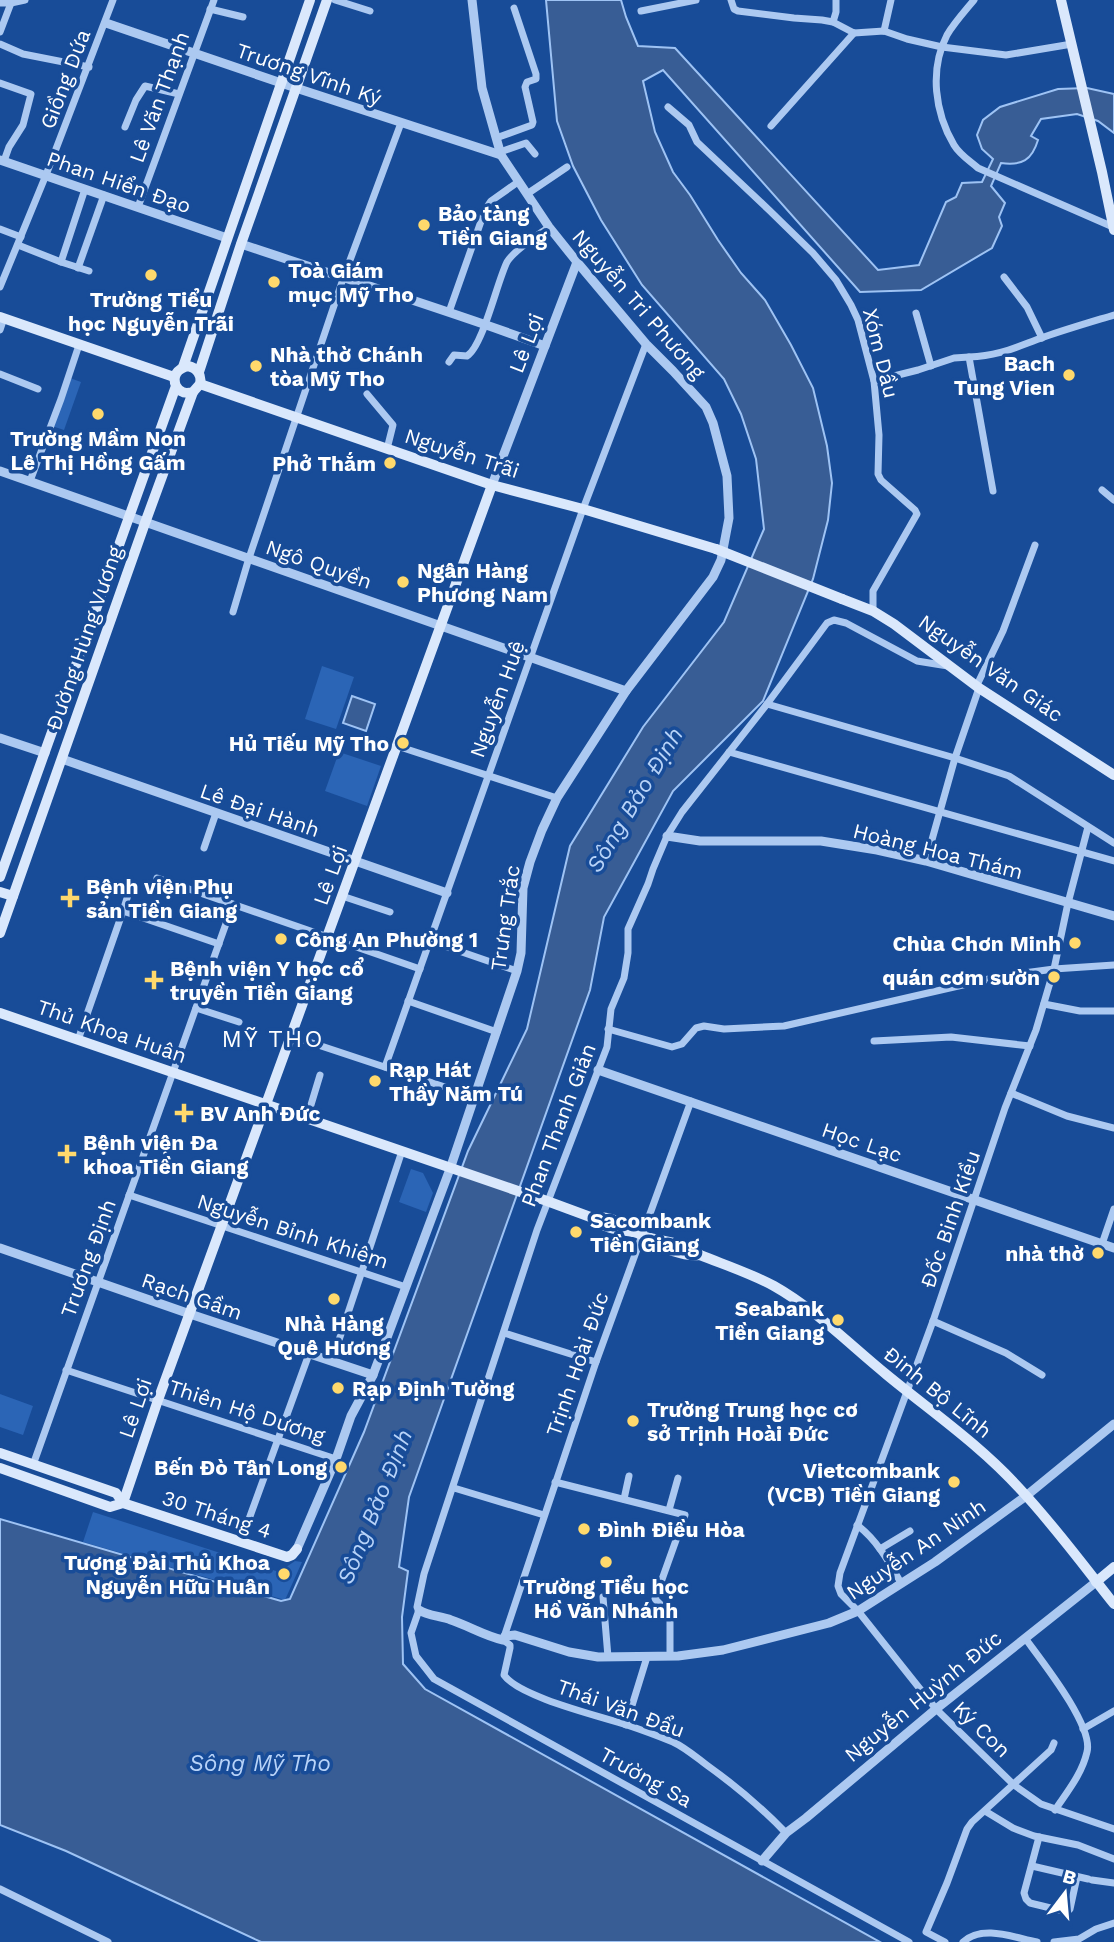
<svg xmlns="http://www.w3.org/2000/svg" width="1114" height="1942" viewBox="0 0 1114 1942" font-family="'Work Sans',sans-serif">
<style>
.green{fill:#2b65b6}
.water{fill:#385d95;stroke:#9ec3f4;stroke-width:2}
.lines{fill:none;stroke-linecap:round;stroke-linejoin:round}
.minor{stroke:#acc9f1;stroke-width:7}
.tertiary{stroke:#acc9f1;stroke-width:9}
.secondary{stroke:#dae8fc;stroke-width:10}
.secondary-bridge{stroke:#dae8fc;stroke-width:10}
.poi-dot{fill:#ffd96c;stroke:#184c98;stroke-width:2.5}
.labels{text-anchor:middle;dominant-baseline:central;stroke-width:7;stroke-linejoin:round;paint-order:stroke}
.street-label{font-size:21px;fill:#fff;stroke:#184c98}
.poi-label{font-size:21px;font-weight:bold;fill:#fff;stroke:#184c98;text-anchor:start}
.water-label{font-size:23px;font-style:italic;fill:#b8d3f8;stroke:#184c98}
.quarter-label{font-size:24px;letter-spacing:2px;fill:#fff;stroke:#184c98}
</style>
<rect width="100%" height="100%" fill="#184c98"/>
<g class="green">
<polygon points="67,377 81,382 64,430 49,425"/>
<polygon points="322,666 354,677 336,729 305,719"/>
<polygon points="339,752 381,766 367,806 325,791"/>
<polygon points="411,1169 423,1173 433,1193 426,1212 399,1202"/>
<polygon points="0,1394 33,1406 23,1435 0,1427"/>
<polygon points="93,1512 279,1572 295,1561 302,1562 285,1600 83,1542"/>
</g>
<g class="water">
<path d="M 546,0 L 621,0 L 626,17 L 638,46 L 675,48 L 878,270 L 919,265 L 946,202 L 956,197 L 962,183 L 982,182 L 993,159 L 982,149 L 977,135 L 983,120 L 1000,107 L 1058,89 L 1087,88 L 1114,94 L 1114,133 L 1098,121 L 1077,114 L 1041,119 L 1031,136 L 1038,140 C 1032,160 1022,166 1001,163 L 991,186 L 1005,203 L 999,217 L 1002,226 L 992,248 L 921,290 L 860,292 L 663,70 L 643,81 L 655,132 L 673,172 L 690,195 L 718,240 L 741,273 L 765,300 L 791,345 L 813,388 L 827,446 L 832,483 L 828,520 L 813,579 L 763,701 L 673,791 L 604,917 L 590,990 L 409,1497 L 399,1567 L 408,1571 L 402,1617 L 403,1664 L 425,1689 L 880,1942 L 261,1942 L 66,1851 L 0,1825 L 0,1519 L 281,1601 L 290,1599 L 364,1432 L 468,1151 L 527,1029 L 570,846 L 643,727 L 724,622 L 764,529 L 756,459 L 741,414 L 724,379 L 642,285 L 601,220 L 573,166 L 557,121 Z"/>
<polygon points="352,696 375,704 366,731 343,723"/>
</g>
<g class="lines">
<g class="minor">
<polyline points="335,0 370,11"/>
<polyline points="731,0 734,9 738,11 794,18 822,20 833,22 854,33 884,31 907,39 942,47 1006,55 1072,44"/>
<path d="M 974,0 C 965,11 954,23 947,35 C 929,70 935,113 954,145 C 960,155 970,161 978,168 L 1113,227"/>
<polyline points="0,3 11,3 25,0"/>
<polyline points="210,9 243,17"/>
<polyline points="641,11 696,0"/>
<polyline points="833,22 836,12 836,0"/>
<polyline points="884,31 891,0"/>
<polyline points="0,32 11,3"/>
<polyline points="0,44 23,54 89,67"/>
<polyline points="0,83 31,94 23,125 9,147 4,161"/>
<polyline points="668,107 689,125 697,142 769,210 813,253 836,280 851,305 858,320 874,381 879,435 878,474 881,480 915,510 917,514 873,591 873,611"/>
<polyline points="771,126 854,33"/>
<polyline points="125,127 136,100 145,86 179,94"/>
<polyline points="496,138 532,125 533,122 525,87 527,82 536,79 536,74 514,8"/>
<polyline points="500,152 526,143 535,154"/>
<polyline points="527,194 567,167"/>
<polyline points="138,207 214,0"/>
<polyline points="0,229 21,237"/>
<polyline points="18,245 61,262 85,189"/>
<polyline points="61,262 89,271"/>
<polyline points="78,268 104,195"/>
<polyline points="1004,277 1027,307 1042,338"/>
<polyline points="0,287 46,175 113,0"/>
<polyline points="449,312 485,210 491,201 518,182"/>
<polyline points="916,313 931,366"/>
<polyline points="0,330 4,318"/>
<path d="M 969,357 C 1000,356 1016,347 1044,337 C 1067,329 1091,322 1114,315"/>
<path d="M 449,362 L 454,355 L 467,356 C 483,346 497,282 507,262 C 514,250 538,235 549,227"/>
<polyline points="0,374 38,389"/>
<polyline points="874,381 918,370 954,358 969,357 993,491"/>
<polyline points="367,394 393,425 387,449"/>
<polyline points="30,481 61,399 79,345"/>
<polyline points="1102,490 1114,500"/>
<polyline points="233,612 249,558 343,279 401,123"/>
<polyline points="977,685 1003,631 1035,545"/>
<polyline points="767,704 955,758 1009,776 1114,843"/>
<polyline points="397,746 557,798"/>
<polyline points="729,752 1114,861"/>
<polyline points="1088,827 1068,903 1054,969 1036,1030 1005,1108 933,1321 840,1573 838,1586 841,1594 858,1611 936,1709 1014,1785 1041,1804 1114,1829"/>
<polyline points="204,848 216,813"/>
<polyline points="926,861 955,758 979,688"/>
<polyline points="157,878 420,969"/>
<polyline points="342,896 390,912"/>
<polyline points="123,911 128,895"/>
<polyline points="430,941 517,971"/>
<polyline points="408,1001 497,1032"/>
<polyline points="1044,1004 1080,1011 1114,1011"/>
<polyline points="196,1008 239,1022"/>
<polyline points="608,1029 672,1047 682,1044 696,1028 704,1026 724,1029 784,1026 1002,976 1054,969 1114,965"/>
<polyline points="291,1036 475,1097"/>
<polyline points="78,1040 123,911 219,944"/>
<polyline points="874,1041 951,1037 1030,1046"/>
<polyline points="385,1067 583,509 646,344"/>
<polyline points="1011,1093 1067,1116 1114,1128"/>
<path d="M 691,1101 L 596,1362 L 503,1640 L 510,1645 L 510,1648 L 504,1675 C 519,1697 600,1716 627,1725 C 642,1730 658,1736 673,1742 C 686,1748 697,1758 708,1766 C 736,1786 762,1808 786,1833"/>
<polyline points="307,1118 320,1075"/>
<polyline points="129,1195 406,1287"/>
<polyline points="1102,1244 1114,1209"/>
<polyline points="933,1321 1006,1353 1042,1375"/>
<polyline points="504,1333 596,1362"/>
<polyline points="332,1361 402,1151"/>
<polyline points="66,1370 336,1459"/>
<polyline points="33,1465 233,904"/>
<polyline points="555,1482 685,1515 655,1599 670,1614 670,1656"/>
<polyline points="454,1488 544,1515"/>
<polyline points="624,1499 629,1476"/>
<polyline points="669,1510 678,1478"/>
<path d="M 857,1525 C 877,1540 889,1562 901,1583"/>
<polyline points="241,1541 309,1354"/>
<polyline points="880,1549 910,1531"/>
<polyline points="603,1597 608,1657"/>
<path d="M 1025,1638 C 1041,1660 1094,1726 1087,1752 C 1082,1774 1067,1792 1055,1810"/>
<polyline points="626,1725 647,1657"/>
<polyline points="1083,1729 1114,1711"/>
<polyline points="985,1811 1013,1828 1034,1836 1078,1845 1114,1859"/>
<polyline points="1039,1837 1024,1893 1026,1899 1030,1903 1067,1912 1070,1909 1077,1877"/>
<polyline points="1032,1866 1088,1879"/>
<polyline points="1092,1880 1114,1883"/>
<polyline points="0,1889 108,1942"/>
<polyline points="909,1942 434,1679 416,1656 411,1633 419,1610 417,1607 424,1574 537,1230 607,1047 611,1009 624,978 628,953 628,929 648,884 653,869 667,836 682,812 767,704 827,623 834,620 846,623 917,661 948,666"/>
<polyline points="945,1942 926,1932 947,1883 967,1829 972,1822 1051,1750 1054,1743"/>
<path d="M 963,1942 C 983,1924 1015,1938 1037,1942"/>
<polyline points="1054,1942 1079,1939 1096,1929 1114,1923"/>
</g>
<g class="tertiary">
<polyline points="106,23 296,88 501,155"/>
<polyline points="0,160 227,238"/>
<path d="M 241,244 C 342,278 445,309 545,346"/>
<polyline points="0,471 626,691"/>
<polyline points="492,485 577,262"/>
<polyline points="0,738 45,753"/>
<polyline points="62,759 447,893"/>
<polyline points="667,836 700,841 821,841 877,850 926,861 1114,916"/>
<polyline points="598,1070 1114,1248"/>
<polyline points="0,1248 190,1314 373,1375"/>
<polyline points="297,1549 336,1459 351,1416 373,1375 450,1169 517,971 521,953 523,888 530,862 542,830 557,798 626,691 713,577 721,560 729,518 727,476 713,423 706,407 673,371 646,344 577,262 549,227 501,155 482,88 472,0"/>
<path d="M 419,1610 C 428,1616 441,1616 451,1620 C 469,1626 485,1636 503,1640"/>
<polyline points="505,1636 515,1635 569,1652 598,1657 678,1656 723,1650 829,1623 858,1611 935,1562 1026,1496 1114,1424"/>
<polyline points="762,1861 786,1833 806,1818 936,1709 1096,1582"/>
</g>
<g class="secondary">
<polyline points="1061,0 1102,172 1114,230"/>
<polyline points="0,317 174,377"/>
<polyline points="183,367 310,0"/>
<polyline points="199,372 241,244 327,0"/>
<polyline points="200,384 492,485 583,509 716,549"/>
<polyline points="842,599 873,611 894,624 979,688 1114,775"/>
<path d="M 0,877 L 176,386 C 172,376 177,369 188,366 C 197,368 202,375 200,384 L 193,392 C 185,394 180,393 176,386"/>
<polyline points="0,892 13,896"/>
<polyline points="0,933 145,523 193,392"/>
<path d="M 0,1013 L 547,1201 L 593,1218 C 603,1229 620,1230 634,1232 C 639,1233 644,1237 649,1238 C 666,1241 686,1244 700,1255 C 725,1265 750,1273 774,1286 C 815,1309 850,1345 887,1375 C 932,1412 980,1445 1020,1489 C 1053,1524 1084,1566 1114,1604"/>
<path d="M 593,1218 C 605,1215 626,1222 633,1232"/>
<path d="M 650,1238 C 661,1249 685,1257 700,1255"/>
<polyline points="0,1453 116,1493 123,1503"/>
<polyline points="0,1468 110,1507 123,1503 287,1557 292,1555 297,1549"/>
<polyline points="123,1503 158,1400 492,485"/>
<polyline points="1096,1582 1114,1567"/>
</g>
<polyline class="secondary-bridge" points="716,549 842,599"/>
</g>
<g class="poi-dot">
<circle cx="424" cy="225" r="7"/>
<circle cx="151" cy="275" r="7"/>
<circle cx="274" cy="282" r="7"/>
<circle cx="256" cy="366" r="7"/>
<circle cx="1069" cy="375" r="7"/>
<circle cx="98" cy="414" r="7"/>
<circle cx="390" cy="463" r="7"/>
<circle cx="403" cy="582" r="7"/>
<circle cx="403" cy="743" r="7"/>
<path d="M66.5 887.5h7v7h7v7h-7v7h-7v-7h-7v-7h7z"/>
<circle cx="281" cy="939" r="7"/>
<circle cx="1075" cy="943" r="7"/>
<circle cx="1054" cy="977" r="7"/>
<path d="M150.5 969.5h7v7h7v7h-7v7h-7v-7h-7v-7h7z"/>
<circle cx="375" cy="1081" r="7"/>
<path d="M180.5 1102.5h7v7h7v7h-7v7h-7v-7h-7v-7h7z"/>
<path d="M63.5 1143.5h7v7h7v7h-7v7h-7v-7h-7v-7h7z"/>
<circle cx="576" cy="1232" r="7"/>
<circle cx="1098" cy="1253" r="7"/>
<circle cx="334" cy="1299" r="7"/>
<circle cx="838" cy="1320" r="7"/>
<circle cx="338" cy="1388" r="7"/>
<circle cx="633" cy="1421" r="7"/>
<circle cx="341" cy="1467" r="7"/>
<circle cx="954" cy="1482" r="7"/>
<circle cx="584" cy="1529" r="7"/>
<circle cx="606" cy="1562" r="7"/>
<circle cx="284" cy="1574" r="7"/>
</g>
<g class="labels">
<g class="street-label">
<text transform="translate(309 74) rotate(19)">Trương Vĩnh Ký</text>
<text transform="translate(65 79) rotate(-69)">Giồng Dứa</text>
<text transform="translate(159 97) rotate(-70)">Lê Văn Thạnh</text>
<text transform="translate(119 182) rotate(19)">Phan Hiển Đạo</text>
<text transform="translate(639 304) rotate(49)">Nguyễn Tri Phương</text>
<text transform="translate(526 343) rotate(-69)">Lê Lợi</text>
<text transform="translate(881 353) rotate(76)">Xóm Dầu</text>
<text transform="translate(462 453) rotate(18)">Nguyễn Trãi</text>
<text transform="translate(319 564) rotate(19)">Ngô Quyền</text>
<text transform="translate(84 638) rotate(-71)">Đường Hùng Vương</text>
<text transform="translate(991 668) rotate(35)">Nguyễn Văn Giác</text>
<text transform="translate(497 699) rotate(-70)">Nguyễn Huệ</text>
<text transform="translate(260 810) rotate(19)">Lê Đại Hành</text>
<text transform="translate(938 851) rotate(14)">Hoàng Hoa Thám</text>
<text transform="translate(330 875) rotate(-70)">Lê Lợi</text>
<text transform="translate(505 918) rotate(-82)">Trưng Trắc</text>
<text transform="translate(112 1031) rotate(19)">Thủ Khoa Huân</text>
<text transform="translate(558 1125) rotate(-69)">Phan Thanh Giản</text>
<text transform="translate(862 1142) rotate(19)">Học Lạc</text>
<text transform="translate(950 1219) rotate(-71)">Đốc Binh Kiều</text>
<text transform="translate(293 1231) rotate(18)">Nguyễn Bỉnh Khiêm</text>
<text transform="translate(88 1258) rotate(-70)">Trương Định</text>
<text transform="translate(192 1296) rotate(19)">Rạch Gầm</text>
<text transform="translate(577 1364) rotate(-71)">Trịnh Hoài Đức</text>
<text transform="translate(938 1392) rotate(39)">Đinh Bộ Lĩnh</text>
<text transform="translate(135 1408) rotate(-71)">Lê Lợi</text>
<text transform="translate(247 1411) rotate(18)">Thiên Hộ Dương</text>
<text transform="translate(217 1514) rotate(18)">30 Tháng 4</text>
<text transform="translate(916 1549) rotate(-34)">Nguyễn An Ninh</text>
<text transform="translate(923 1696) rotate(-39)">Nguyễn Huỳnh Đức</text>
<text transform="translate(621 1708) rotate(20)">Thái Văn Đẩu</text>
<text transform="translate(982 1729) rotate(44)">Ký Con</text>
<text transform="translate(646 1777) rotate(29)">Trường Sa</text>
</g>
<g class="poi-label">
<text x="438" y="213">Bảo tàng<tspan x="438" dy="24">Tiền Giang</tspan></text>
<text x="288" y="270">Toà Giám<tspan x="288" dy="24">mục Mỹ Tho</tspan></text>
<text x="151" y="299" text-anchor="middle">Trường Tiểu<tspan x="151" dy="24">học Nguyễn Trãi</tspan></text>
<text x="270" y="354">Nhà thờ Chánh<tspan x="270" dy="24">tòa Mỹ Tho</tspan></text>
<text x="1055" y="363" text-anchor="end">Bach<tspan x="1055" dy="24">Tung Vien</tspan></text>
<text x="98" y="438" text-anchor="middle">Trường Mầm Non<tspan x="98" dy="24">Lê Thị Hồng Gấm</tspan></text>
<text x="376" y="463" text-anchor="end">Phở Thắm</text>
<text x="417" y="570">Ngân Hàng<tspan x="417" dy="24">Phương Nam</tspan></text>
<text x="389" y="743" text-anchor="end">Hủ Tiếu Mỹ Tho</text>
<text x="86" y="886">Bệnh viện Phụ<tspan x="86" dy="24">sản Tiền Giang</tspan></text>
<text x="295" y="939">Công An Phường 1</text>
<text x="1061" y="943" text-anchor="end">Chùa Chơn Minh</text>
<text x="170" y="968">Bệnh viện Y học cổ<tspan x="170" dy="24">truyền Tiền Giang</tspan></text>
<text x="1040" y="977" text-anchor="end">quán cơm sườn</text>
<text x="389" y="1069">Rạp Hát<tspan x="389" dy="24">Thầy Năm Tú</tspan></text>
<text x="200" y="1113">BV Anh Đức</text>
<text x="83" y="1142">Bệnh viện Đa<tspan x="83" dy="24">khoa Tiền Giang</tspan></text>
<text x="590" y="1220">Sacombank<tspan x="590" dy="24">Tiền Giang</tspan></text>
<text x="1084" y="1253" text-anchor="end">nhà thờ</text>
<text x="824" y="1308" text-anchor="end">Seabank<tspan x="824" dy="24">Tiền Giang</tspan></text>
<text x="334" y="1323" text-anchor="middle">Nhà Hàng<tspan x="334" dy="24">Quê Hương</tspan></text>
<text x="352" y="1388">Rạp Định Tường</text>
<text x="647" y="1409">Trường Trung học cơ<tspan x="647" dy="24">sở Trịnh Hoài Đức</tspan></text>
<text x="327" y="1467" text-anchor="end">Bến Đò Tân Long</text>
<text x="940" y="1470" text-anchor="end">Vietcombank<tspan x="940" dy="24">(VCB) Tiền Giang</tspan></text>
<text x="598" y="1529">Đình Điều Hòa</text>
<text x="270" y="1562" text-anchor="end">Tượng Đài Thủ Khoa<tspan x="270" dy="24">Nguyễn Hữu Huân</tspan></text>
<text x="606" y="1586" text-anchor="middle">Trường Tiểu học<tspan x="606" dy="24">Hồ Văn Nhánh</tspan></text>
</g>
<g class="water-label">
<text transform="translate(635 800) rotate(-59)">Sông Bảo Định</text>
<text transform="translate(375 1507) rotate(-68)">Sông Bảo Định</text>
<text x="260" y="1763">Sông Mỹ Tho</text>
</g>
<g class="quarter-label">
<text x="273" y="1039">MỸ THO</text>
</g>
</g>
<g transform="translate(1065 1893) rotate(16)" stroke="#184c98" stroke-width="5" paint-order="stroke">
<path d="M0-5L12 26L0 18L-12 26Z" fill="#ffffff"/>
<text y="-10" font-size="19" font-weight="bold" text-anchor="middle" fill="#ffffff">B</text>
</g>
</svg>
